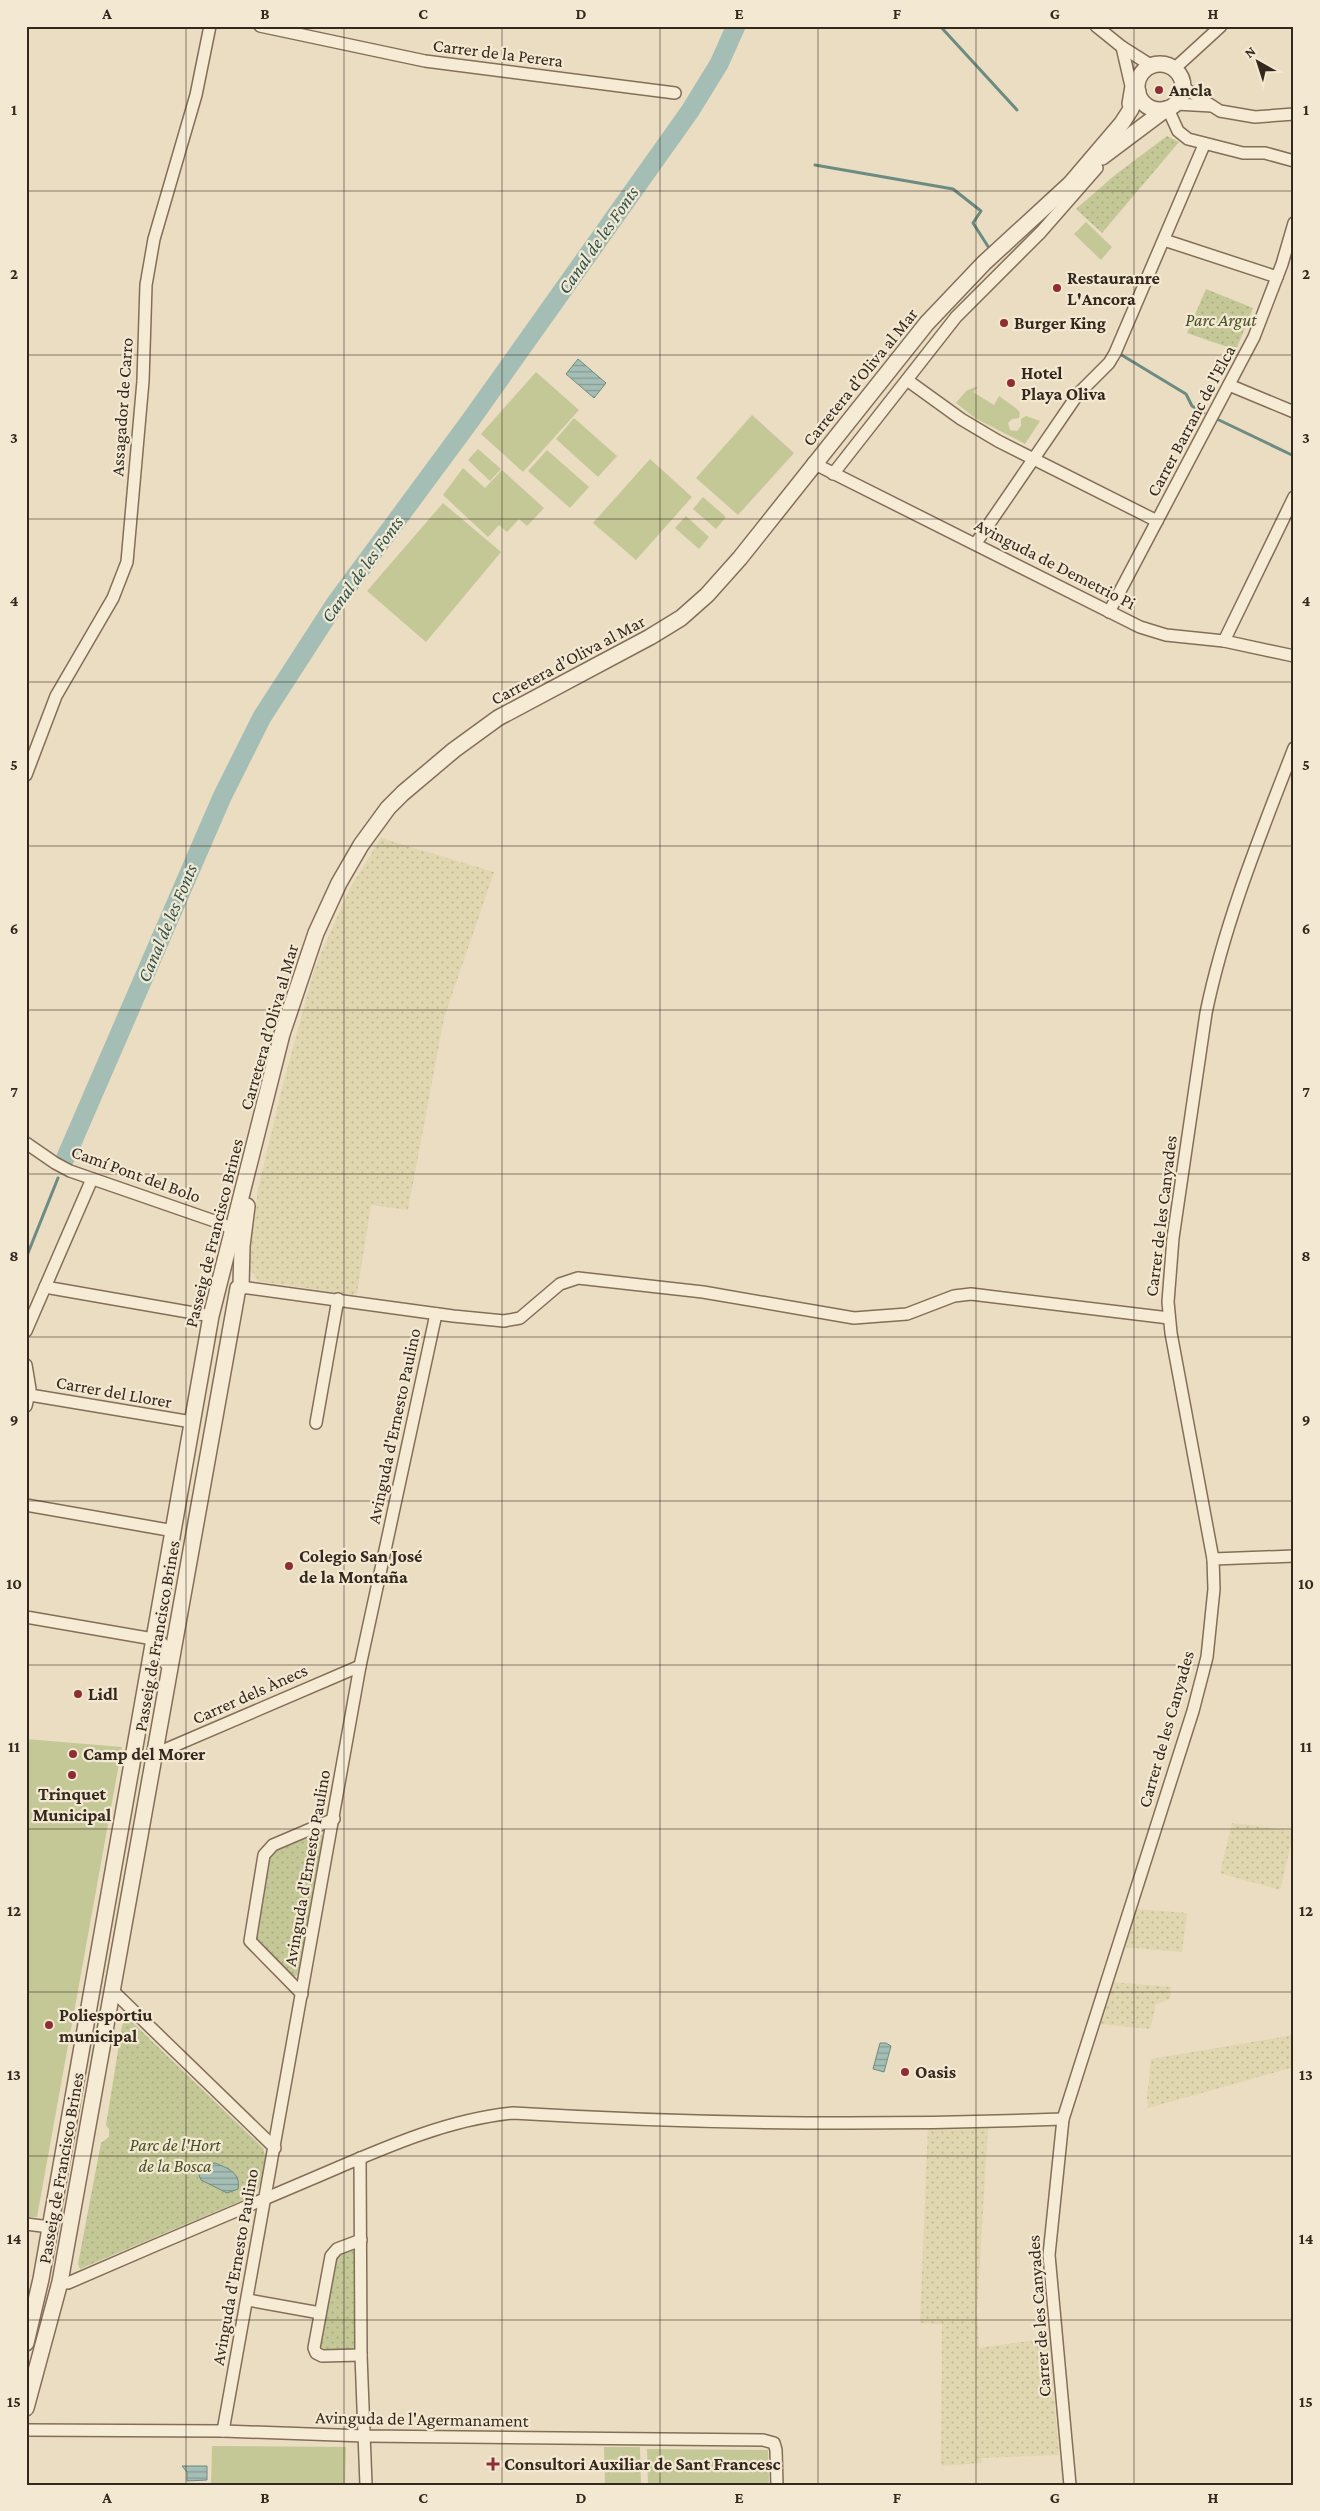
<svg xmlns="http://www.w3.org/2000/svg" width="1320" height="2511" viewBox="0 0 1320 2511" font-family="'Crimson Pro',serif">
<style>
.farmland{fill:url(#farmland-dots)}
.green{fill:#c4c896}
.park{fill:url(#park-dots)}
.water{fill:url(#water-rules);stroke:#6c8b82}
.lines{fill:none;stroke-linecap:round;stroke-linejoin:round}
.stream{stroke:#6c8b82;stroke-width:3}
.river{stroke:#a4beb5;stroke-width:19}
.minor-casing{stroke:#836e5a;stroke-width:14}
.tertiary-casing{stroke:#836e5a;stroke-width:18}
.minor{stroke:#f6ebd4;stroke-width:11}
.tertiary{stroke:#f6ebd4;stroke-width:15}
.grid{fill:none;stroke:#34271d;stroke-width:1;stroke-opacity:0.55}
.poi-dot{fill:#8f2e32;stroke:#f3e8d1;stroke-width:2}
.labels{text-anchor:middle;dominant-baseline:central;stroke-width:4.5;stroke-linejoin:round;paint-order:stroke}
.street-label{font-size:18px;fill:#34271d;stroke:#f3e8d1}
.poi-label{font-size:18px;font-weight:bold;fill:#34271d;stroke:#f3e8d1;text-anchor:start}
.park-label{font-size:18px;font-style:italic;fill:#464f25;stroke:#f3e8d1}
.water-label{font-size:19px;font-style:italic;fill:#2d534f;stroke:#f3e8d1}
.neatline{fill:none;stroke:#34271d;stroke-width:2}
.grid-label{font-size:16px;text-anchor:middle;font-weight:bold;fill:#34271d}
</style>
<defs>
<pattern id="farmland-dots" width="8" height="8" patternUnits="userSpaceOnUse" patternTransform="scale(1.25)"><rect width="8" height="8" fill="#e0d6af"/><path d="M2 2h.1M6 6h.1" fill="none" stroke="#c1b896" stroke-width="1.8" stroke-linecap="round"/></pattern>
<pattern id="park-dots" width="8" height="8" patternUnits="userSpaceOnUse" patternTransform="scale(1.25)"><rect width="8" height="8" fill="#c4c896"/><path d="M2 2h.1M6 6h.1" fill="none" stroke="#a9ac81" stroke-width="1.8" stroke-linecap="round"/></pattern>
<pattern id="water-rules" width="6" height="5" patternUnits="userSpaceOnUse" patternTransform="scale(1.25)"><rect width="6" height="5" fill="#a4beb5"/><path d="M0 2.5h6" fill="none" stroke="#869a93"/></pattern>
</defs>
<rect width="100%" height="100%" fill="#ebddc2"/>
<g class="farmland">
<polygon points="381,838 494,872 444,1018 408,1210 371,1205 357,1293 353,1295 258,1281 248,1266 258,1189 282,1088 315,967 349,890"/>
<polygon points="1232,1823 1294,1831 1280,1890 1220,1873"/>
<polygon points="1136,1909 1187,1913 1182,1952 1123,1947"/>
<polygon points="1112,1982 1171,1987 1170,1999 1156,2004 1150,2029 1100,2024"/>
<polygon points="1294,2035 1294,2067 1148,2108 1147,2097 1151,2059"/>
<polygon points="928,2125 988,2127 977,2311 979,2348 1049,2338 1059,2455 982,2458 981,2463 941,2466 942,2324 920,2323"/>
</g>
<g class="green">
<polygon points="1086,222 1112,247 1101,260 1074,234"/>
<polygon points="536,372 579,410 523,472 481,434"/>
<polygon points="975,387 978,387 973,392 994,405 999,396 1017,409 1020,413 1019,418 1012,419 1008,423 1010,430 1017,431 1021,426 1021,419 1026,416 1040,421 1025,444 975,418 956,403 966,391"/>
<polygon points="752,415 794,453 738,515 696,478"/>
<polygon points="574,418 617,456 598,477 556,439"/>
<polygon points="478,449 501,469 490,481 468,460"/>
<polygon points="547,450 589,487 570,508 528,471"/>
<polygon points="650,459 692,497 636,560 593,523"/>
<polygon points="463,468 485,488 502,470 544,508 527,526 519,519 507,532 499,525 488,537 443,495"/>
<polygon points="703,497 726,517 716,529 693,509"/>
<polygon points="443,503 501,552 426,642 367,591"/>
<polygon points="686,516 709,537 699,549 675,528"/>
<polygon points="26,1739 122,1747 37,2217 26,2217"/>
<polygon points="212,2446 346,2447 345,2485 211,2485"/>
<polygon points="604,2447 640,2447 641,2485 605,2485"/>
<polygon points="647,2449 768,2450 769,2485 648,2485"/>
</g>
<g class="park">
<polygon points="1167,136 1179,142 1102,233 1076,209 1115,175"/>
<polygon points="1206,289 1253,308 1236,350 1187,333"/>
<polygon points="316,1832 321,1833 324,1840 300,1972 296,1976 292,1976 253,1941 269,1853"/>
<path d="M 130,2020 L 263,2148 C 269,2163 263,2188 250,2197 L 80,2269 L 78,2264 L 101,2143 L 109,2137 L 109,2129 L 106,2125 L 122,2026 L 124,2021 Z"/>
<polygon points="351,2249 355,2251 356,2346 350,2350 324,2350 320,2346 336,2260 340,2254"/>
</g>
<g class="water">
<polygon points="578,359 606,383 594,398 566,374"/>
<polygon points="880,2043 886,2043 891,2046 884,2072 873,2069"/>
<path d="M 215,2163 C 228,2168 241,2173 238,2189 L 227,2193 L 201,2180 L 199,2175 L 203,2166 Z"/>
<polygon points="182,2466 207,2466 207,2480 187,2481 187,2472"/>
</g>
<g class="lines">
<g class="stream">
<polyline points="940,26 1017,110"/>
<polyline points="815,165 953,189 981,211 973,223 989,248 988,251"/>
<polyline points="1120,354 1186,394 1192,406 1204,413"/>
<polyline points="1219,420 1294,456"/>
<polyline points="26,1258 58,1178"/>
</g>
<polyline class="river" points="66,1157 222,797 262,717 335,604 470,421 690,111 719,64 736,26"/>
<g class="minor-casing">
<g id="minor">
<polyline points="260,26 425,61 675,93"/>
<polyline points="1096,26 1122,47 1152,66"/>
<polyline points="1122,47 1131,86 1128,104"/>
<polyline points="1174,69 1221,26"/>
<polyline points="1183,87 1220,111 1255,117 1294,114"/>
<polyline points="1176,104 1212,106"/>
<polyline points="1168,109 1178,131 1188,139 1243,153 1265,153 1294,161"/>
<polyline points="1164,240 1277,277"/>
<polyline points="907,380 961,419 998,441 1157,521 1109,612"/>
<polyline points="1229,385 1294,412"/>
<polyline points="813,463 1140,627 1166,635 1224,641 1294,656"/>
<polyline points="833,474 956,317 1041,232 1097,168"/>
<polyline points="1157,521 1254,337 1282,264 1294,223"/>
<polyline points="976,543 1078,394 1109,363 1115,353 1204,145"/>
<polyline points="1224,641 1294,497"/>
<polyline points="26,775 56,696 113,598 127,562 143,381 146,285 154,239 196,95 210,26"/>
<polyline points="26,1143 55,1163 70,1171 223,1224 238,1234"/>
<polyline points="45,1287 211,1316"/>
<polyline points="241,1287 453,1316 504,1321 520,1318 560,1284 578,1278 703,1292 854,1318 907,1314 954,1296 971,1294 1169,1318"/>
<polyline points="26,1331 92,1179"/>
<polyline points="26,1365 30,1389 26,1406"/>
<polyline points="30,1395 192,1422"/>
<polyline points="316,1423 338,1299"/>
<polyline points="26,1505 174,1531"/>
<polyline points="1213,1559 1294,1556"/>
<polyline points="26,1617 159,1640 167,1649 165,1663"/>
<polyline points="155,1754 360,1666"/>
<polyline points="112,1990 275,2148"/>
<polyline points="302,1994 250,1941 264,1855 273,1845 334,1819"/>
<polyline points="360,2158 361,2355 366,2485"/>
<polyline points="26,2224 50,2227"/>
<polyline points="361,2240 337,2249 331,2256 314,2348 316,2353 322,2356 361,2355"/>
<path d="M 60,2282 L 68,2283 C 148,2248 229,2214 309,2180 C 375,2152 442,2120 513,2113 C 696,2124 880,2126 1063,2119"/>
<polyline points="248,2300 320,2313"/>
<polyline points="26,2430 223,2431 365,2436 763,2440 774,2443 776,2450 777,2485"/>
<polyline points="223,2431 360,1666 436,1314"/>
<path d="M 1070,2485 L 1049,2255 L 1063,2119 L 1193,1711 L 1207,1657 L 1214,1589 L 1213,1559 L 1171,1333 L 1168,1302 L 1173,1238 L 1206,1013 C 1225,921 1260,836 1294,748"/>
</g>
</g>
<g class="tertiary-casing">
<g id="tertiary">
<circle cx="1160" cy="87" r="23"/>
<polyline points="1102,157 1166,109"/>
<polyline points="26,2343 41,2279 211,1316 282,1034 316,933 339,883 361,845 388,808 403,793 454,750 498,718 650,637 681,618 707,595 740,558 927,323 984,263 1070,184 1122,123 1131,109 1138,92"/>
<polyline points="26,2408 60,2282 238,1288 241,1287 242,1246 247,1206"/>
</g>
</g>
<use href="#minor" class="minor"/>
<use href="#tertiary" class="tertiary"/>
</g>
<path class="grid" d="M 186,26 L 186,2485M 344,26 L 344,2485M 502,26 L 502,2485M 660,26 L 660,2485M 818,26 L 818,2485M 976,26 L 976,2485M 1134,26 L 1134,2485M 26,191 L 1294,191M 26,355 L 1294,355M 26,519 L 1294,519M 26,682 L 1294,682M 26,846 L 1294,846M 26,1010 L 1294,1010M 26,1174 L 1294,1174M 26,1337 L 1294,1337M 26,1501 L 1294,1501M 26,1665 L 1294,1665M 26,1829 L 1294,1829M 26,1992 L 1294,1992M 26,2156 L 1294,2156M 26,2320 L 1294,2320"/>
<g class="poi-dot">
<circle cx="1159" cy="90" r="5"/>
<circle cx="1057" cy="288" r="5"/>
<circle cx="1004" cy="323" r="5"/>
<circle cx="1011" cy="383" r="5"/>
<circle cx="289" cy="1566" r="5"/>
<circle cx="78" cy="1694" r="5"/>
<circle cx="73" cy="1754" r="5"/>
<circle cx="72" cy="1775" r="5"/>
<circle cx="49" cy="2025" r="5"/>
<circle cx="905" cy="2072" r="5"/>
<path d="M490.5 2456.5h5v5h5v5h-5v5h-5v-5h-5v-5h5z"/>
</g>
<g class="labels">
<g class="street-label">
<text transform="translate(498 53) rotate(7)">Carrer de la Perera</text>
<text transform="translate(860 377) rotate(-51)">Carretera d’Oliva al Mar</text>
<text transform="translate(122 407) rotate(-86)">Assagador de Carro</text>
<text transform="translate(1191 421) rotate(-62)">Carrer Barranc de l'Elca</text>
<text transform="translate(1055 564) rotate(27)">Avinguda de Demetrio Pi</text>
<text transform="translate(568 660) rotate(-28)">Carretera d’Oliva al Mar</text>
<text transform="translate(269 1027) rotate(-74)">Carretera d’Oliva al Mar</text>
<text transform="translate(136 1174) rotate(20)">Camí Pont del Bolo</text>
<text transform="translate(1161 1216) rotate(-83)">Carrer de les Canyades</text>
<text transform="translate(214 1233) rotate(-76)">Passeig de Francisco Brines</text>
<text transform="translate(114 1392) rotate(10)">Carrer del Llorer</text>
<text transform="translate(394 1426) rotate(-78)">Avinguda d'Ernesto Paulino</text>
<text transform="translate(157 1636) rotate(-80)">Passeig de Francisco Brines</text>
<text transform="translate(250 1694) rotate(-24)">Carrer dels Ànecs</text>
<text transform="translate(1166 1729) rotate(-74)">Carrer de les Canyades</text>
<text transform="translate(307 1868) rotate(-80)">Avinguda d'Ernesto Paulino</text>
<text transform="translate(61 2168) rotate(-80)">Passeig de Francisco Brines</text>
<text transform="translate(235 2267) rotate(-80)">Avinguda d'Ernesto Paulino</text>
<text transform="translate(1039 2316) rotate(-94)">Carrer de les Canyades</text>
<text transform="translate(422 2419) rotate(1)">Avinguda de l'Agermanament</text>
</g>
<g class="poi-label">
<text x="1169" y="90">Ancla</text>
<text x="1067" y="278">Restauranre<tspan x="1067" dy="21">L'Ancora</tspan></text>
<text x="1014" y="323">Burger King</text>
<text x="1021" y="373">Hotel<tspan x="1021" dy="21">Playa Oliva</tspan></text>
<text x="299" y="1556">Colegio San José<tspan x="299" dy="21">de la Montaña</tspan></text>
<text x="88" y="1694">Lidl</text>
<text x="83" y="1754">Camp del Morer</text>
<text x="72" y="1794" text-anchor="middle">Trinquet<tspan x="72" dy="21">Municipal</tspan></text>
<text x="59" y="2015">Poliesportiu<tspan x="59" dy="21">municipal</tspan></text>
<text x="915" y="2072">Oasis</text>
<text x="504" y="2464">Consultori Auxiliar de Sant Francesc</text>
</g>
<g class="park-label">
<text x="1221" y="320">Parc Argut</text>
<text x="175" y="2145">Parc de l'Hort<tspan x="175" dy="21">de la Bosca</tspan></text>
</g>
<g class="water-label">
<text transform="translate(598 240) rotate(-55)">Canal de les Fonts</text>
<text transform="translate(362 569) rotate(-54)">Canal de les Fonts</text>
<text transform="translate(167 923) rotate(-67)">Canal de les Fonts</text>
</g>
</g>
<rect width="1320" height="2511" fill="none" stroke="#f3e8d1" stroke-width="55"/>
<g transform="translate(1258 62) rotate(321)" stroke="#f3e8d1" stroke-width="4" paint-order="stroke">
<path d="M0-4L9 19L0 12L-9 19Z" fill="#34271d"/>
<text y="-8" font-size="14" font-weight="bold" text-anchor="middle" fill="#34271d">N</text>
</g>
<rect x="28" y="28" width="1264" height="2456" class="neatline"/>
<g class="grid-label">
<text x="107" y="19">A</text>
<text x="265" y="19">B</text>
<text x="423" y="19">C</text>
<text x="581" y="19">D</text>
<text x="739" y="19">E</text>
<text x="897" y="19">F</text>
<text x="1055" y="19">G</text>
<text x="1213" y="19">H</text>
<text x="14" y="115">1</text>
<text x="1306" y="115">1</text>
<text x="14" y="279">2</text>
<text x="1306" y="279">2</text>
<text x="14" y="443">3</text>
<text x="1306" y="443">3</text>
<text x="14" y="606">4</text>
<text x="1306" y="606">4</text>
<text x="14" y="770">5</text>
<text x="1306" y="770">5</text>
<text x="14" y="934">6</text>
<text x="1306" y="934">6</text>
<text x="14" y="1097">7</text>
<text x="1306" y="1097">7</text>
<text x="14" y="1261">8</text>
<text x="1306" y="1261">8</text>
<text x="14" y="1425">9</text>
<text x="1306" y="1425">9</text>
<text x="14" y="1589">10</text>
<text x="1306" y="1589">10</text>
<text x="14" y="1752">11</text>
<text x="1306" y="1752">11</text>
<text x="14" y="1916">12</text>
<text x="1306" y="1916">12</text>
<text x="14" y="2080">13</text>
<text x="1306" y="2080">13</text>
<text x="14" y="2244">14</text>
<text x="1306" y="2244">14</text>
<text x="14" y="2407">15</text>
<text x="1306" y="2407">15</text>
<text x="107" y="2503">A</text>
<text x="265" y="2503">B</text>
<text x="423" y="2503">C</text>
<text x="581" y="2503">D</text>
<text x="739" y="2503">E</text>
<text x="897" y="2503">F</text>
<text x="1055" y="2503">G</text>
<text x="1213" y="2503">H</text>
</g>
</svg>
